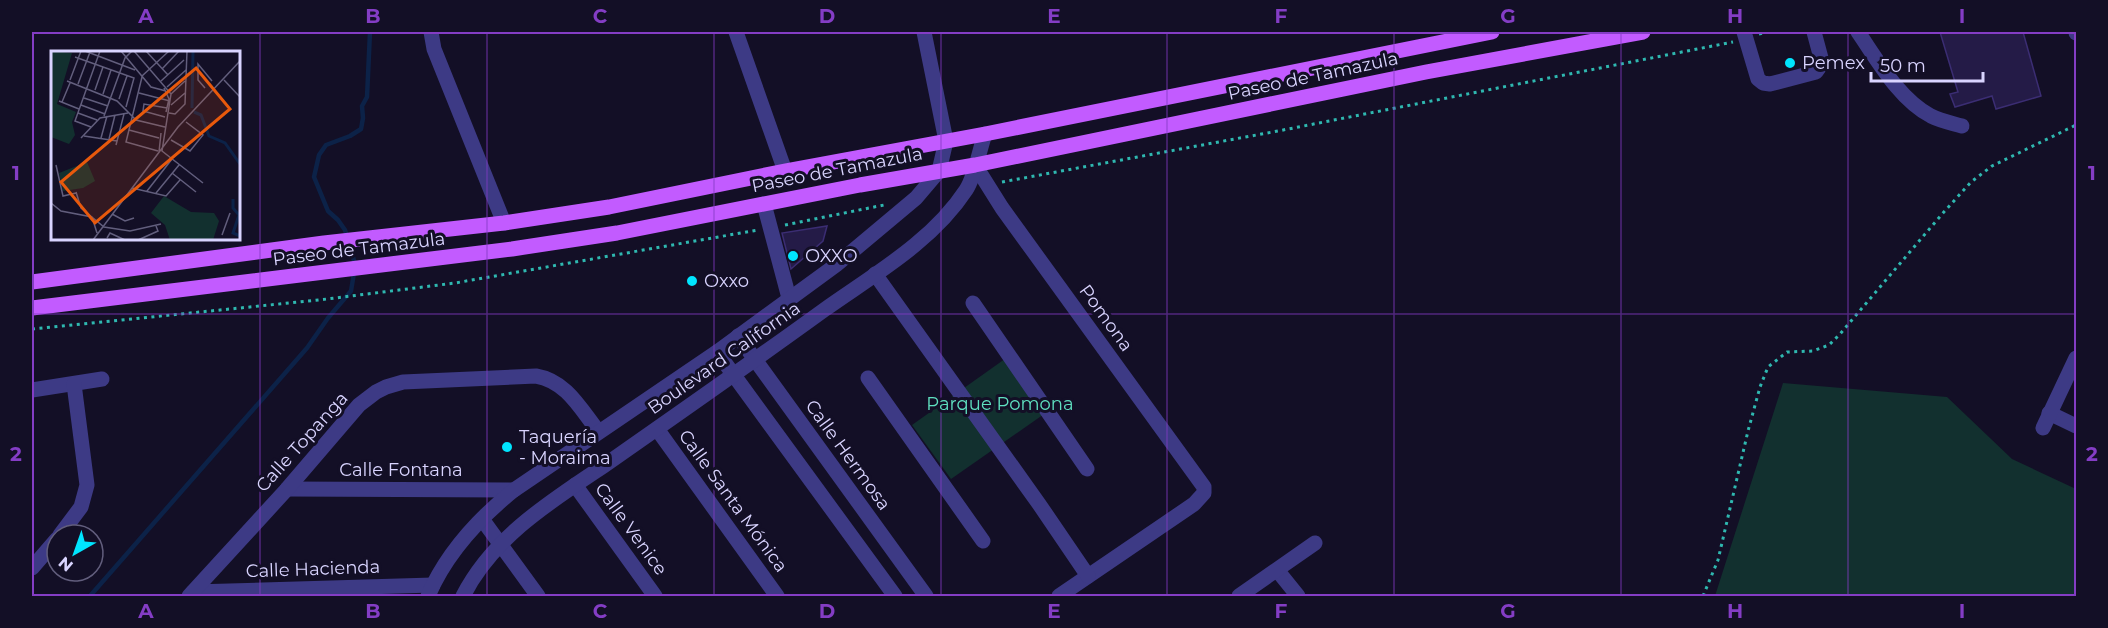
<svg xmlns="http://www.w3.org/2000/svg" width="2108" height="628" viewBox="0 0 2108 628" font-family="Montserrat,sans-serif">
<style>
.green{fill:#12302f}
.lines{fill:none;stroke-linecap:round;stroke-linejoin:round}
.stream{stroke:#0c2248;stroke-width:4.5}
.building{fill:#241b47;stroke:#3b2d73;stroke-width:1.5}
.path{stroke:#2fb8b0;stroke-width:3;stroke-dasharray:3 4.5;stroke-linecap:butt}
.minor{stroke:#3d3a85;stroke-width:15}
.major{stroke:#c25bff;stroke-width:15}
.grid{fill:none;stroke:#843dc5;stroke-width:1.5;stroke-opacity:0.55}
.poi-dot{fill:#00e5ff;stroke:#130f26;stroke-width:2}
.labels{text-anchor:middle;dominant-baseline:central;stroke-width:6;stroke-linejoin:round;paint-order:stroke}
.poi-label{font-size:18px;fill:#d9d4ff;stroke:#130f26;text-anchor:start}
.street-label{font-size:18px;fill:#d9d4ff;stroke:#130f26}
.park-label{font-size:18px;fill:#5fe0c0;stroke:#130f26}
.inset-river{fill:none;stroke:#0c2248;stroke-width:3}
.inset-road{fill:none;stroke:#625e7d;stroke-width:1.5}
.view{fill:#e8590c;fill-opacity:0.15;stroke:#e8590c;stroke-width:3}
.inset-edge{fill:none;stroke:#d9d4ff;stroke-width:3}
.neatline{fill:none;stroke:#843dc5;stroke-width:2}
.grid-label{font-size:20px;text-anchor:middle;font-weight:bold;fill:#843dc5}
</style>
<rect width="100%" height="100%" fill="#130f26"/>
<g class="green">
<polygon points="1009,356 1047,412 951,479 912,425"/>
<polygon points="1783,383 1947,397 2012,459 2076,489 2076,596 1715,596"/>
</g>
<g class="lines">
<g class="stream">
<polyline points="355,264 345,230 338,220 328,211 314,177 319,155 326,145 350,136 361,129 363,118 362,106 367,97 370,32"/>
<polyline points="90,596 307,348 328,318 351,291 354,273"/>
</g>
</g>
<g class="building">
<polygon points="1940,32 2023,32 2041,96 1996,109 1992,96 1955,107 1950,94 1958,92"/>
<polygon points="827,226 823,241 791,269 782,233"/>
</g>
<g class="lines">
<g class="path">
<polyline points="1759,34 1767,32"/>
<polyline points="1002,182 1278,131 1733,42"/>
<polyline points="785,225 884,205"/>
<polyline points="32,329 319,300 455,283 758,230"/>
<polyline points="1703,596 1718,560 1748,431 1760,387 1768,367 1787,352 1813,351 1829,345 1840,334 1943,213 1971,182 1992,166 2076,125"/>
</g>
<g class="minor">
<polyline points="431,32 434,49 504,223"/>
<polyline points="736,32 785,171"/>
<polyline points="1744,32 1758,79 1763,83 1770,84 1816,72 1821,65 1821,58 1814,32"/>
<path d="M 1858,32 C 1878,61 1899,99 1931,116 C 1941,121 1952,123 1962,126"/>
<polyline points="2076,32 2076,33"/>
<polyline points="975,165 1002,208 1204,487 1204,493 1194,504 1059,596"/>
<polyline points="764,204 789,298"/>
<polyline points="875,274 1039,504 1088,576"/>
<polyline points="973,303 1087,469"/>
<polyline points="738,336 926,596"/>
<polyline points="717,352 895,596"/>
<polyline points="868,378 983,541"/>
<polyline points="32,390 102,379"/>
<polyline points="2049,413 2076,426"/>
<polyline points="2043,428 2076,358"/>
<polyline points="657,429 777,596"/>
<polyline points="575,485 655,596"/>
<polyline points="287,489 514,490"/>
<polyline points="482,519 538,596"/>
<polyline points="60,535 81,507 87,485 74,384"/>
<polyline points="32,568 57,539"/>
<polyline points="1277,570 1298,596"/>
<polyline points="193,592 433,585"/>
<path d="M 189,596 L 287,489 L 359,405 L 376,392 L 386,387 L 403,382 L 536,376 C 566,381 580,408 598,431"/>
<path d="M 428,596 C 446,554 478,519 514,490 L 717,352 L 836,265 L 916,198 L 939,171 L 946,141 L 924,32"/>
<path d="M 463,596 C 493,537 551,501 605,465 C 678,414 751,363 824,310 C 873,275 932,242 966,190 C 975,177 979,151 985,134"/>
<polyline points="1239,596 1315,543"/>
</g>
<g class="major">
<polyline points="32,282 324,243 504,223 609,207 785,171 985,134 1492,32"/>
<polyline points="32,308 512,249 617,233 860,185 975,165 1426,72 1643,32"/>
</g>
</g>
<path class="grid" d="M 260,32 L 260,596M 487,32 L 487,596M 714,32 L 714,596M 941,32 L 941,596M 1167,32 L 1167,596M 1394,32 L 1394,596M 1621,32 L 1621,596M 1848,32 L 1848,596M 32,314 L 2076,314"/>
<g class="poi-dot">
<circle cx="1790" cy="63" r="6"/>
<circle cx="793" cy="256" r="6"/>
<circle cx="692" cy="281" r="6"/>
<circle cx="507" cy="447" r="6"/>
</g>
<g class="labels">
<g class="poi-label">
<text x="1802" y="63">Pemex</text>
<text x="805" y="256">OXXO</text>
<text x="704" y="281">Oxxo</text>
<text x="519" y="437">Taquería<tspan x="519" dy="21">- Moraima</tspan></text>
</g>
<g class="street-label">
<text transform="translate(1313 76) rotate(-12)">Paseo de Tamazula</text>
<text transform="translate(837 170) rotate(-11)">Paseo de Tamazula</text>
<text transform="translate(359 249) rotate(-7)">Paseo de Tamazula</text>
<text transform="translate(1106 318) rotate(54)">Pomona</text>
<text transform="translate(724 358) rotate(-35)">Boulevard California</text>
<text transform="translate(302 442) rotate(-48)">Calle Topanga</text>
<text transform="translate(848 455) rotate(54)">Calle Hermosa</text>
<text x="401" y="470">Calle Fontana</text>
<text transform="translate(733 501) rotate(54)">Calle Santa Mónica</text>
<text transform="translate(631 529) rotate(54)">Calle Venice</text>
<text transform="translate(313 569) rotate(-2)">Calle Hacienda</text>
</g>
<g class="park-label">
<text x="1000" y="404">Parque Pomona</text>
</g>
</g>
<g transform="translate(51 51)">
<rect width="189" height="189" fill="#130f26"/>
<path d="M 0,0 L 21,2 L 6,53 L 25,61 L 21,71 L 24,84 L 18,93 L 0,86 ZM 36,111 L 44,130 L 32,137 L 12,140 L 8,122 ZM 113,145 L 140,161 L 163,162 L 168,170 L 162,189 L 119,189 L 114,174 L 100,162 Z" fill="#12302f"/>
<path class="inset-river" d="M 141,57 L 142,0M 143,61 L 150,64 L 158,85 L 174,92 L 189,113M 182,148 L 182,157 L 188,164 L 182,182 L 189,185"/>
<path class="inset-road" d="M 34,0 L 84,19M 70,0 L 100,36 L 115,40M 83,0 L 120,43 L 111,100 L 152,132M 95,0 L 117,24M 24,6 L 83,27 L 75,56M 111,18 L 128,0M 91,25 L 118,0M 91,26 L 75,91 L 107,100M 19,29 L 30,0M 173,29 L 189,46M 16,30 L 66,50 L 85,69 L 114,76M 110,30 L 133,9M 27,33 L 39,1M 116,36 L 135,19M 113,37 L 118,48 L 115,61M 154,37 L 147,29 L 147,13 L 161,30M 44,39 L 52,16M 88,42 L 119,50M 52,43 L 60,19M 120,43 L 134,30M 33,47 L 57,55M 68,48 L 76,25M 8,50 L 28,58M 11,51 L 19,32M 30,54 L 54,63M 120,54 L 134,42M 27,62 L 46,69M 118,62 L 124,63 L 134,53 L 136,0M 53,65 L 74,7 L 81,0M 114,66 L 92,60 L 93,53 L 116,57M 40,76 L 24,70 L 49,0M 78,79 L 108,87M 33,85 L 66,90M 30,87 L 49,67 L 77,62M 50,87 L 56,65M 58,88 L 64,64M 120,89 L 139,100 L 152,84 L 135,71M 65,94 L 73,63M 108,101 L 110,82M 5,114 L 12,145 L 25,142M 121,122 L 145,141M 81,137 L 115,145 L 129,129M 96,140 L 121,108M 25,141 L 30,157 L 53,176 L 79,180 L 110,173M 105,142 L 128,114M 0,152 L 10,160 L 41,166 L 46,182M 61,163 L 74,170 L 83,167M 171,184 L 179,162M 56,187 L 59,182 L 74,189M 42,189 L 127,76 L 189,10M 87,189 L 107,180 L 105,175"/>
<path class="view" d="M 145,17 L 179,58 L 44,172 L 10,131 Z"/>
<rect width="189" height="189" class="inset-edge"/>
</g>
<rect width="2108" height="628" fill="none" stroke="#130f26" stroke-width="66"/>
<g transform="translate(75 553) rotate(220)"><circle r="28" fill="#130f26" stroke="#625e7d" stroke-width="1.5"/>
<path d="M0-4.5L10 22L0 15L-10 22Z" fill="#00e5ff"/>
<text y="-9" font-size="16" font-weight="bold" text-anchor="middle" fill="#d9d4ff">N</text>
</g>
<path d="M1871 72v9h112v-9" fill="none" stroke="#d9d4ff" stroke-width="3"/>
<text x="1880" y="72" font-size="18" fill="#d9d4ff" stroke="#130f26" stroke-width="4.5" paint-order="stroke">50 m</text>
<rect x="33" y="33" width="2042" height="562" class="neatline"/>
<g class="grid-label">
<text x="146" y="23">A</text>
<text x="373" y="23">B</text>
<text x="600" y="23">C</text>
<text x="827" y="23">D</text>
<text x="1054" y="23">E</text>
<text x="1281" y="23">F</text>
<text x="1508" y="23">G</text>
<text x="1735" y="23">H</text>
<text x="1962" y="23">I</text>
<text x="16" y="180">1</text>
<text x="2092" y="180">1</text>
<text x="16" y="461">2</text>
<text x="2092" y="461">2</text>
<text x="146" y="618">A</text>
<text x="373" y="618">B</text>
<text x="600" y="618">C</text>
<text x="827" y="618">D</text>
<text x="1054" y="618">E</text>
<text x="1281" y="618">F</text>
<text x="1508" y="618">G</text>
<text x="1735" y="618">H</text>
<text x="1962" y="618">I</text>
</g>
</svg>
